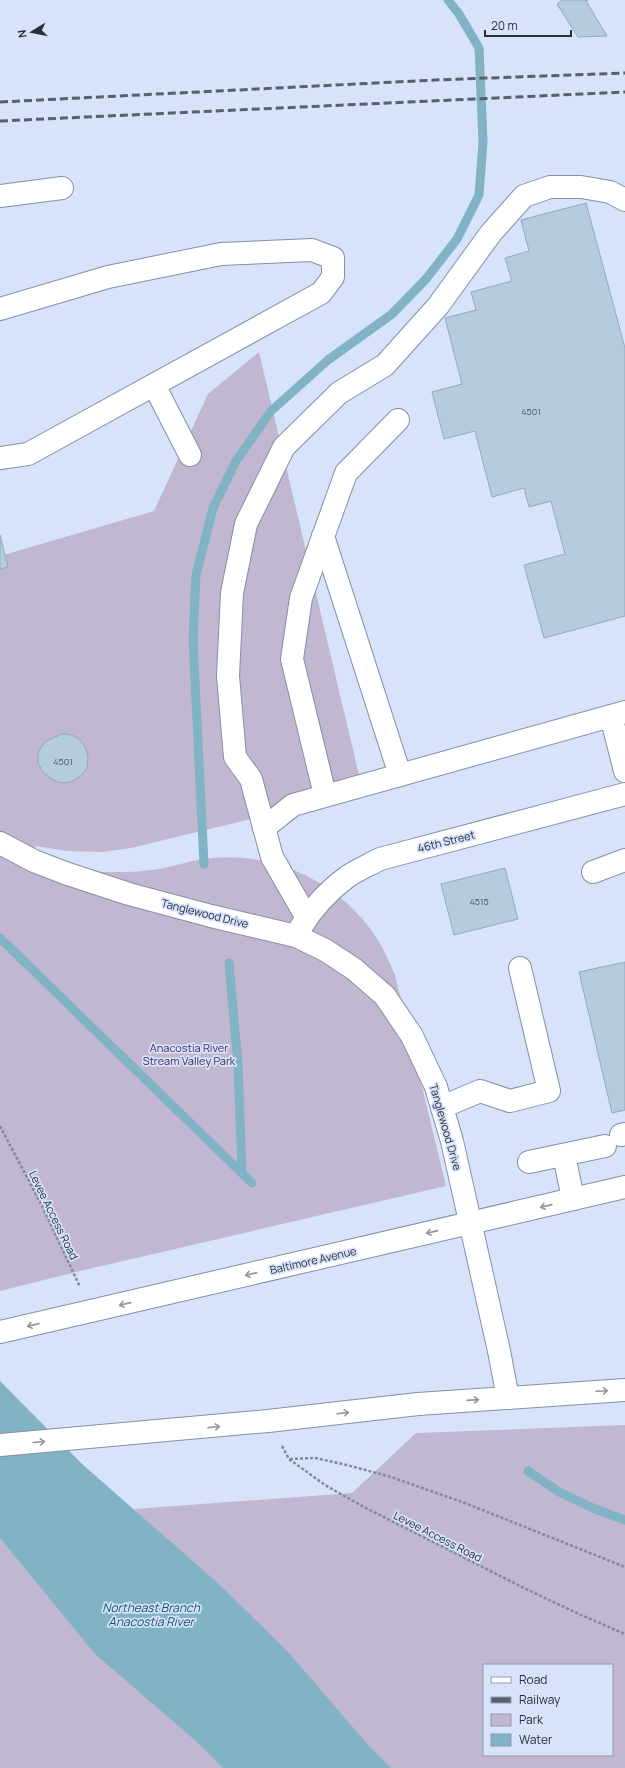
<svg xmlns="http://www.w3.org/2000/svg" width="625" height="1768" viewBox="0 0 625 1768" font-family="Manrope,sans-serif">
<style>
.green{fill:#c1b7d0;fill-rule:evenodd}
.water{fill:#81b3c4}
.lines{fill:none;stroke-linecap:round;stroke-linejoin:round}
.stream{stroke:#81b3c4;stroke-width:9}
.building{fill:#b5ccde;stroke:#93a9ba}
.minor-casing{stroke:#8490a6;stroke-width:24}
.major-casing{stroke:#8490a6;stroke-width:24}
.path{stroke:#818a9a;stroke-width:2.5;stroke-dasharray:3 2;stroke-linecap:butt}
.minor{stroke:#fff;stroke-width:22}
.major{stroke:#fff;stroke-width:22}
.rail{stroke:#59606d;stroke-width:3;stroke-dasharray:8 4;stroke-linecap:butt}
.oneway{stroke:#94969b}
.labels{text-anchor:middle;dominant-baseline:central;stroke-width:3.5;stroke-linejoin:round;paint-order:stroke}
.number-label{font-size:9px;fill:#4c5661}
.street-label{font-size:11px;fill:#292e37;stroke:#d6e3fb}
.park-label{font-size:11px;fill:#432b5d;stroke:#d6e3fb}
.water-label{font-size:12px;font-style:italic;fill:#115567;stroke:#d6e3fb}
</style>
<rect width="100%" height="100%" fill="#d6e3fb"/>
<g class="green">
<path d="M 259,352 L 363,792 L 131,848 L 102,852 L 67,851 L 35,846 L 42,866 C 69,869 95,873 121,872 C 138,872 156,870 172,866 C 185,863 198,859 211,858 C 275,852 338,882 374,934 C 383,947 389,961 395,975 L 446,1186 L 80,1271 L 0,1291 L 0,556 L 154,511 L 208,394 Z"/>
<path d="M 625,1425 L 625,1768 L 0,1768 L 0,1518 L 139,1514 L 134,1509 L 352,1493 L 416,1433 ZM 484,1665 L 612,1665 L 612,1755 L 484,1755 Z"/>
</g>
<polygon class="water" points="0,1381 82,1464 220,1585 289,1653 369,1746 391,1768 223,1768 197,1742 95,1654 0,1538"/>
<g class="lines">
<g class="stream">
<polyline points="204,864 193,640 196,575 213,508 236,461 271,411 328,360 392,314 426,279 457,239 479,195 483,142 479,48 459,14 448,0"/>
<polyline points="0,938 252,1183"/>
<polyline points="229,963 238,1064 242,1173"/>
<polyline points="528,1471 559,1492 595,1509 625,1520"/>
</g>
</g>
<g class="building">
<polygon points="562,0 588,0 586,1 607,36 578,37 557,4"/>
<polygon points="586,203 625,348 625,616 544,638 524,565 565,554 551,501 529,507 524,488 492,497 475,431 444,439 432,392 462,384 445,318 476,310 471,292 512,281 505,258 529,251 521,220"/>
<polygon points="0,535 8,567 0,569"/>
<polygon points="62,734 72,735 80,740 86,748 88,758 87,768 81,776 71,782 61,783 51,779 43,772 38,763 38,754 40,749 46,741"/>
<polygon points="505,868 518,919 454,935 441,884"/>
<polygon points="625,962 625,1110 612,1113 579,972"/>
</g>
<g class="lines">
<g class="minor-casing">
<g id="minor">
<polyline points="0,196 62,188"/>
<polyline points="0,309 108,277 221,254 312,250 333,258 333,277 321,293 28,454 0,458"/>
<polyline points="154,385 190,455"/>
<polyline points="323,536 400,775"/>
<polyline points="611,716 625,771"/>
<polyline points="325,795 292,659 301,598 346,473 398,420"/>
<polyline points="264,828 293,805 625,712"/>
<polyline points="0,843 34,861 65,873 129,894 211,916 296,936 325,950 354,969 385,996 412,1036 436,1087 452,1141 499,1351 508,1398"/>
<polyline points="593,872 625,860"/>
<polyline points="307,918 272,857 251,779 235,757 228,676 232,593 246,524 284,447 339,393 385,365 438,306 491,233 524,196 550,187 581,187 610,192 625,200"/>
<path d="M 299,930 C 311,910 328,891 347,877 C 357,870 369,865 380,859 L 625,794"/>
<polyline points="442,1107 480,1091 510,1101 549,1091 520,968"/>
<polyline points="621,1135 625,1134"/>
<polyline points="564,1155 573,1199"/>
<polyline points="529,1162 605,1146"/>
</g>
</g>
<g class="major-casing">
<g id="major">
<polyline points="0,1332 625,1187"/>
<polyline points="0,1445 268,1421 418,1404 625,1390"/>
</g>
</g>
<g class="path">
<polyline points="0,1126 43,1208 80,1287"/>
<polyline points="282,1446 289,1459 325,1485 362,1506 524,1588 581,1615 625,1634"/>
<polyline points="290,1459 315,1458 347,1465 391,1477 465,1503 625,1567"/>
</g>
<use href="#minor" class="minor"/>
<use href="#major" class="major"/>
<g class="rail">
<polyline points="0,102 435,80 625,73"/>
<polyline points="0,121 625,92"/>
</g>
</g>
<defs><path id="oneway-shaft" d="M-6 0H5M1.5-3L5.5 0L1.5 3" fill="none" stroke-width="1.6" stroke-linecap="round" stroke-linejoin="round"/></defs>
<g class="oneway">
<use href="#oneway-shaft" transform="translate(546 1206) rotate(167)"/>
<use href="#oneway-shaft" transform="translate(432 1232) rotate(167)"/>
<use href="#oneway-shaft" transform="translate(251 1274) rotate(167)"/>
<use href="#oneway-shaft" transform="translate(125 1304) rotate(167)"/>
<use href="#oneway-shaft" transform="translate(33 1325) rotate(167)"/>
<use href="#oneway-shaft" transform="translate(602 1391) rotate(-3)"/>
<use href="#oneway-shaft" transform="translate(473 1400) rotate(-4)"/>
<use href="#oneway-shaft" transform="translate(343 1413) rotate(-7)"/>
<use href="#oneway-shaft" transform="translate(214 1427) rotate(-6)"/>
<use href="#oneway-shaft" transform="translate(39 1442) rotate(-5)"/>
</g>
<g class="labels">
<g class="number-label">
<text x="531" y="411">4501</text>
<text x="63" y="761">4501</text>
<text x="479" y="901">4515</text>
</g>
<g class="street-label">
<text transform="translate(446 841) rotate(-14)">46th Street</text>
<text transform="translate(205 913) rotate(14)">Tanglewood Drive</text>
<text transform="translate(446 1127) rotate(74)">Tanglewood Drive</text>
<text transform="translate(54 1215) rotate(64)">Levee Access Road</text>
<text transform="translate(313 1260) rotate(-13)">Baltimore Avenue</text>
<text transform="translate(438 1536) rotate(27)">Levee Access Road</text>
</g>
<g class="park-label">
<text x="189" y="1047">Anacostia River<tspan x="189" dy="13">Stream Valley Park</tspan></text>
</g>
<g class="water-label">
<text x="151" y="1607">Northeast Branch<tspan x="151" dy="14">Anacostia River</tspan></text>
</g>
</g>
<rect x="483" y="1664" width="130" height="92" fill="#d6e3fb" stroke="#919bad"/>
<rect x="491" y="1677" width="20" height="6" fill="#ffffff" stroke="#919bad"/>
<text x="519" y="1684" font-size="12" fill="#292e37">Road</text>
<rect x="491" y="1697" width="20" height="6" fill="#59606d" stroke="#919bad"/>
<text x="519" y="1704" font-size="12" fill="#292e37">Railway</text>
<rect x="491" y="1714" width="20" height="12" fill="#c1b7d0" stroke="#919bad"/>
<text x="519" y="1724" font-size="12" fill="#292e37">Park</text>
<rect x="491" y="1734" width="20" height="12" fill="#81b3c4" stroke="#919bad"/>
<text x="519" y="1744" font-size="12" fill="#292e37">Water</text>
<g transform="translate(32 32) rotate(260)" stroke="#d6e3fb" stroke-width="3" paint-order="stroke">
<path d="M0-3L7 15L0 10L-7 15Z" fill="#292e37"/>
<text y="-6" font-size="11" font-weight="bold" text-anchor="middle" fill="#292e37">N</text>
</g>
<path d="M485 30v6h86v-6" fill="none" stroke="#292e37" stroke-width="2"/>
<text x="491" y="30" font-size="12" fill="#292e37" stroke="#d6e3fb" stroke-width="3" paint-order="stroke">20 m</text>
</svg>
